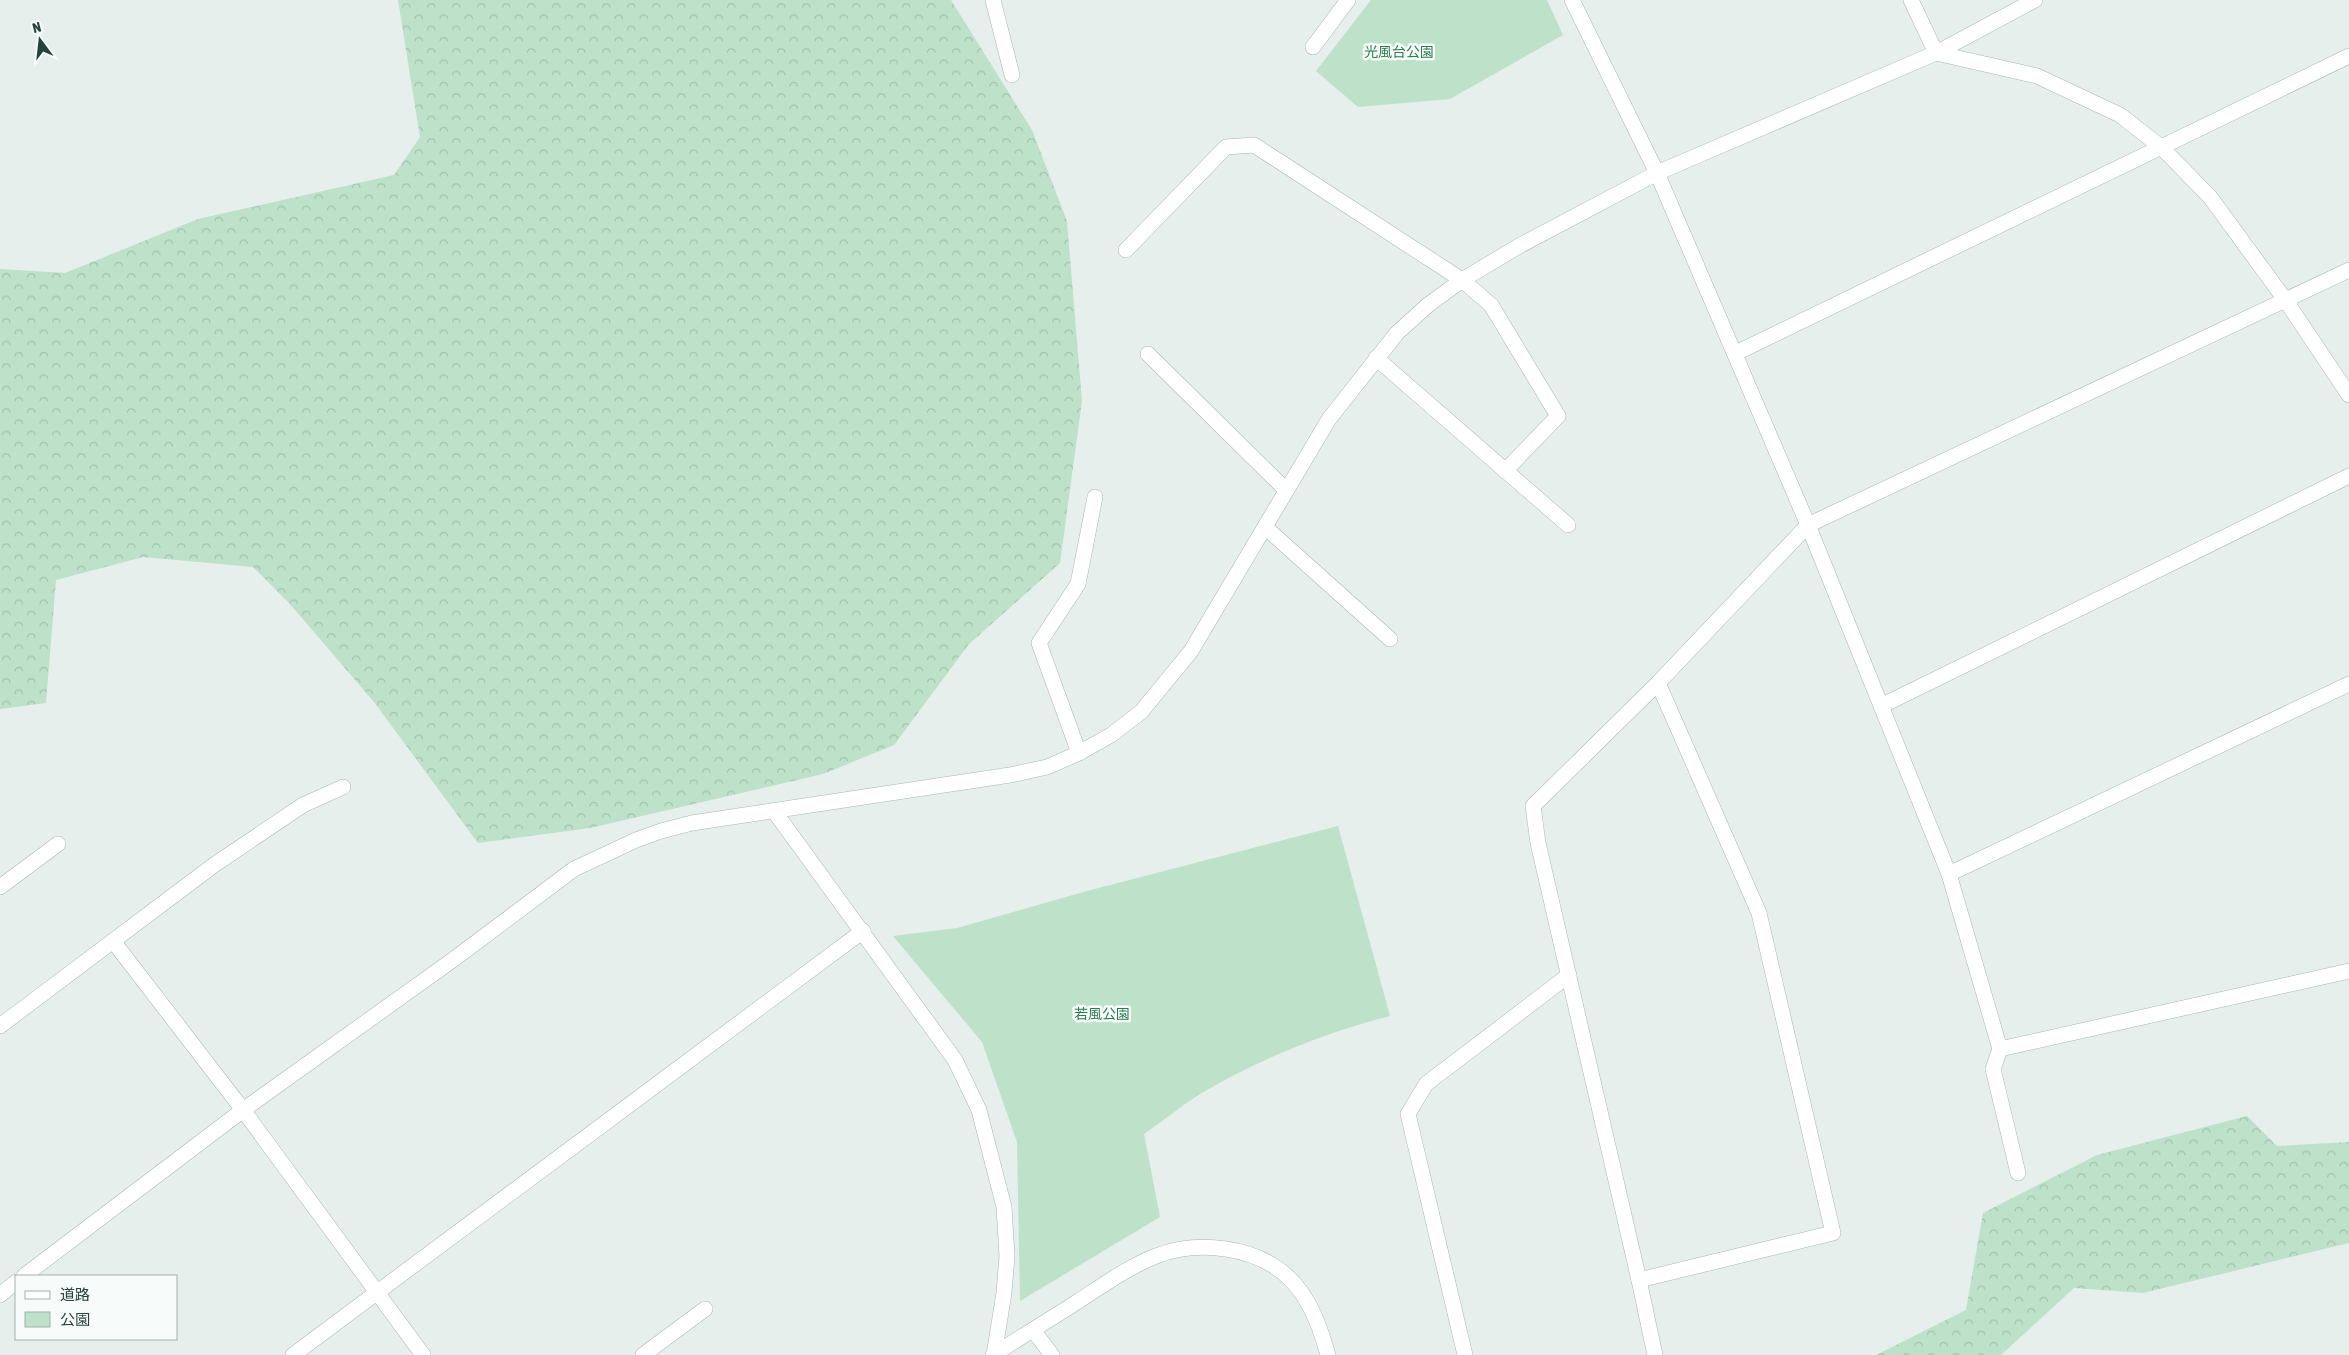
<svg xmlns="http://www.w3.org/2000/svg" width="2349" height="1355" viewBox="0 0 2349 1355" font-family="'Asap Condensed','Noto Sans JP',sans-serif">
<style>
.green{fill:#bde1c9}
.forest{fill:url(#forest-crowns)}
.lines{fill:none;stroke-linecap:round;stroke-linejoin:round}
.minor-casing{stroke:#a8b8b3;stroke-width:16}
.minor{stroke:#fff;stroke-width:15}
.labels{text-anchor:middle;dominant-baseline:central;stroke-width:5;stroke-linejoin:round;paint-order:stroke}
.park-label{font-size:14px;fill:#2a7d4f;stroke:#f7fbf9}
</style>
<defs>
<pattern id="forest-crowns" width="20" height="18" patternUnits="userSpaceOnUse" patternTransform="scale(1.25)"><rect width="20" height="18" fill="#bde1c9"/><path d="M2 6a3 3 0 1 1 6 0M12 15a3 3 0 1 1 6 0" fill="none" stroke="#a2c2ae"/></pattern>
</defs>
<rect width="100%" height="100%" fill="#e6efeb"/>
<g class="green">
<polygon points="1371,0 1547,0 1563,35 1450,99 1358,107 1316,71"/>
<path d="M 1338,826 L 1390,1016 C 1324,1033 1259,1059 1200,1094 C 1181,1106 1163,1121 1144,1134 L 1160,1217 L 1020,1301 L 1017,1142 L 982,1042 L 893,936 L 957,928 L 1087,891 Z"/>
</g>
<g class="forest">
<polygon points="398,0 951,0 1032,130 1067,221 1082,401 1060,563 969,644 894,745 823,774 590,828 478,843 374,702 289,603 253,567 143,557 56,580 46,703 0,709 0,269 65,273 198,219 394,175 420,137"/>
<polygon points="2247,1116 2277,1146 2349,1142 2349,1243 2143,1293 2074,1288 2001,1355 1876,1355 1966,1310 1983,1213 2097,1155"/>
</g>
<g class="lines">
<g class="minor-casing">
<g id="minor">
<polyline points="993,0 1012,75"/>
<polyline points="1572,0 1657,173 1808,525 1949,874 2000,1049 2349,971"/>
<polyline points="1911,0 1936,53 2035,0"/>
<polyline points="1313,47 1348,0"/>
<polyline points="1126,250 1226,147 1254,145 1462,280 1491,305 1558,416 1505,471"/>
<polyline points="1736,353 2349,56"/>
<polyline points="1148,354 1286,490"/>
<polyline points="1376,358 1568,525"/>
<polyline points="1265,527 1390,639"/>
<polyline points="1881,706 2349,476"/>
<polyline points="1079,753 1039,643 1078,584 1095,497"/>
<polyline points="774,811 955,1060 979,1110 1004,1207 1007,1256 1004,1293 994,1355"/>
<polyline points="1949,874 2349,684"/>
<polyline points="0,887 58,844"/>
<polyline points="113,941 243,1110 423,1355"/>
<polyline points="0,1026 214,865 303,805 343,787"/>
<polyline points="2000,1049 1993,1069 2018,1173"/>
<polyline points="24,1276 243,1110 454,959 574,869 636,840 661,831 692,823 1010,775 1047,767 1079,753 1111,735 1141,712 1191,651 1329,419 1397,333 1428,305 1462,280 1519,246 1657,173 1936,53 2037,76 2120,115 2161,147 2210,197 2286,301 2349,395"/>
<polyline points="1639,1280 1833,1233 1759,913 1658,683"/>
<polyline points="0,1295 16,1282"/>
<polyline points="1033,1330 1052,1355"/>
<polyline points="293,1355 863,931"/>
<polyline points="643,1355 705,1309"/>
<path d="M 993,1355 C 1021,1337 1049,1320 1077,1302 C 1102,1286 1128,1267 1156,1256 C 1198,1240 1256,1246 1289,1278 C 1310,1298 1320,1327 1328,1355"/>
<polyline points="1465,1355 1408,1114 1426,1084 1569,975"/>
<polyline points="1655,1355 1639,1280 1538,843 1533,806 1658,683 1808,525 2349,270"/>
</g>
</g>
<use href="#minor" class="minor"/>
</g>
<g class="labels">
<g class="park-label">
<text x="1399" y="52">光風台公園</text>
<text x="1102" y="1014">若風公園</text>
</g>
</g>
<rect x="15" y="1275" width="162" height="65" fill="#f7fbf9" stroke="#a2b1ad"/>
<rect x="25" y="1291" width="25" height="8" fill="#ffffff" stroke="#a2b1ad"/>
<text x="60" y="1300" font-size="15" fill="#23433c">道路</text>
<rect x="25" y="1312" width="25" height="15" fill="#bde1c9" stroke="#a2b1ad"/>
<text x="60" y="1325" font-size="15" fill="#23433c">公園</text>
<g transform="translate(40 40) rotate(345)" stroke="#f7fbf9" stroke-width="4" paint-order="stroke">
<path d="M0-4L9 19L0 12L-9 19Z" fill="#23433c"/>
<text y="-8" font-size="14" font-weight="bold" text-anchor="middle" fill="#23433c">N</text>
</g>
</svg>
